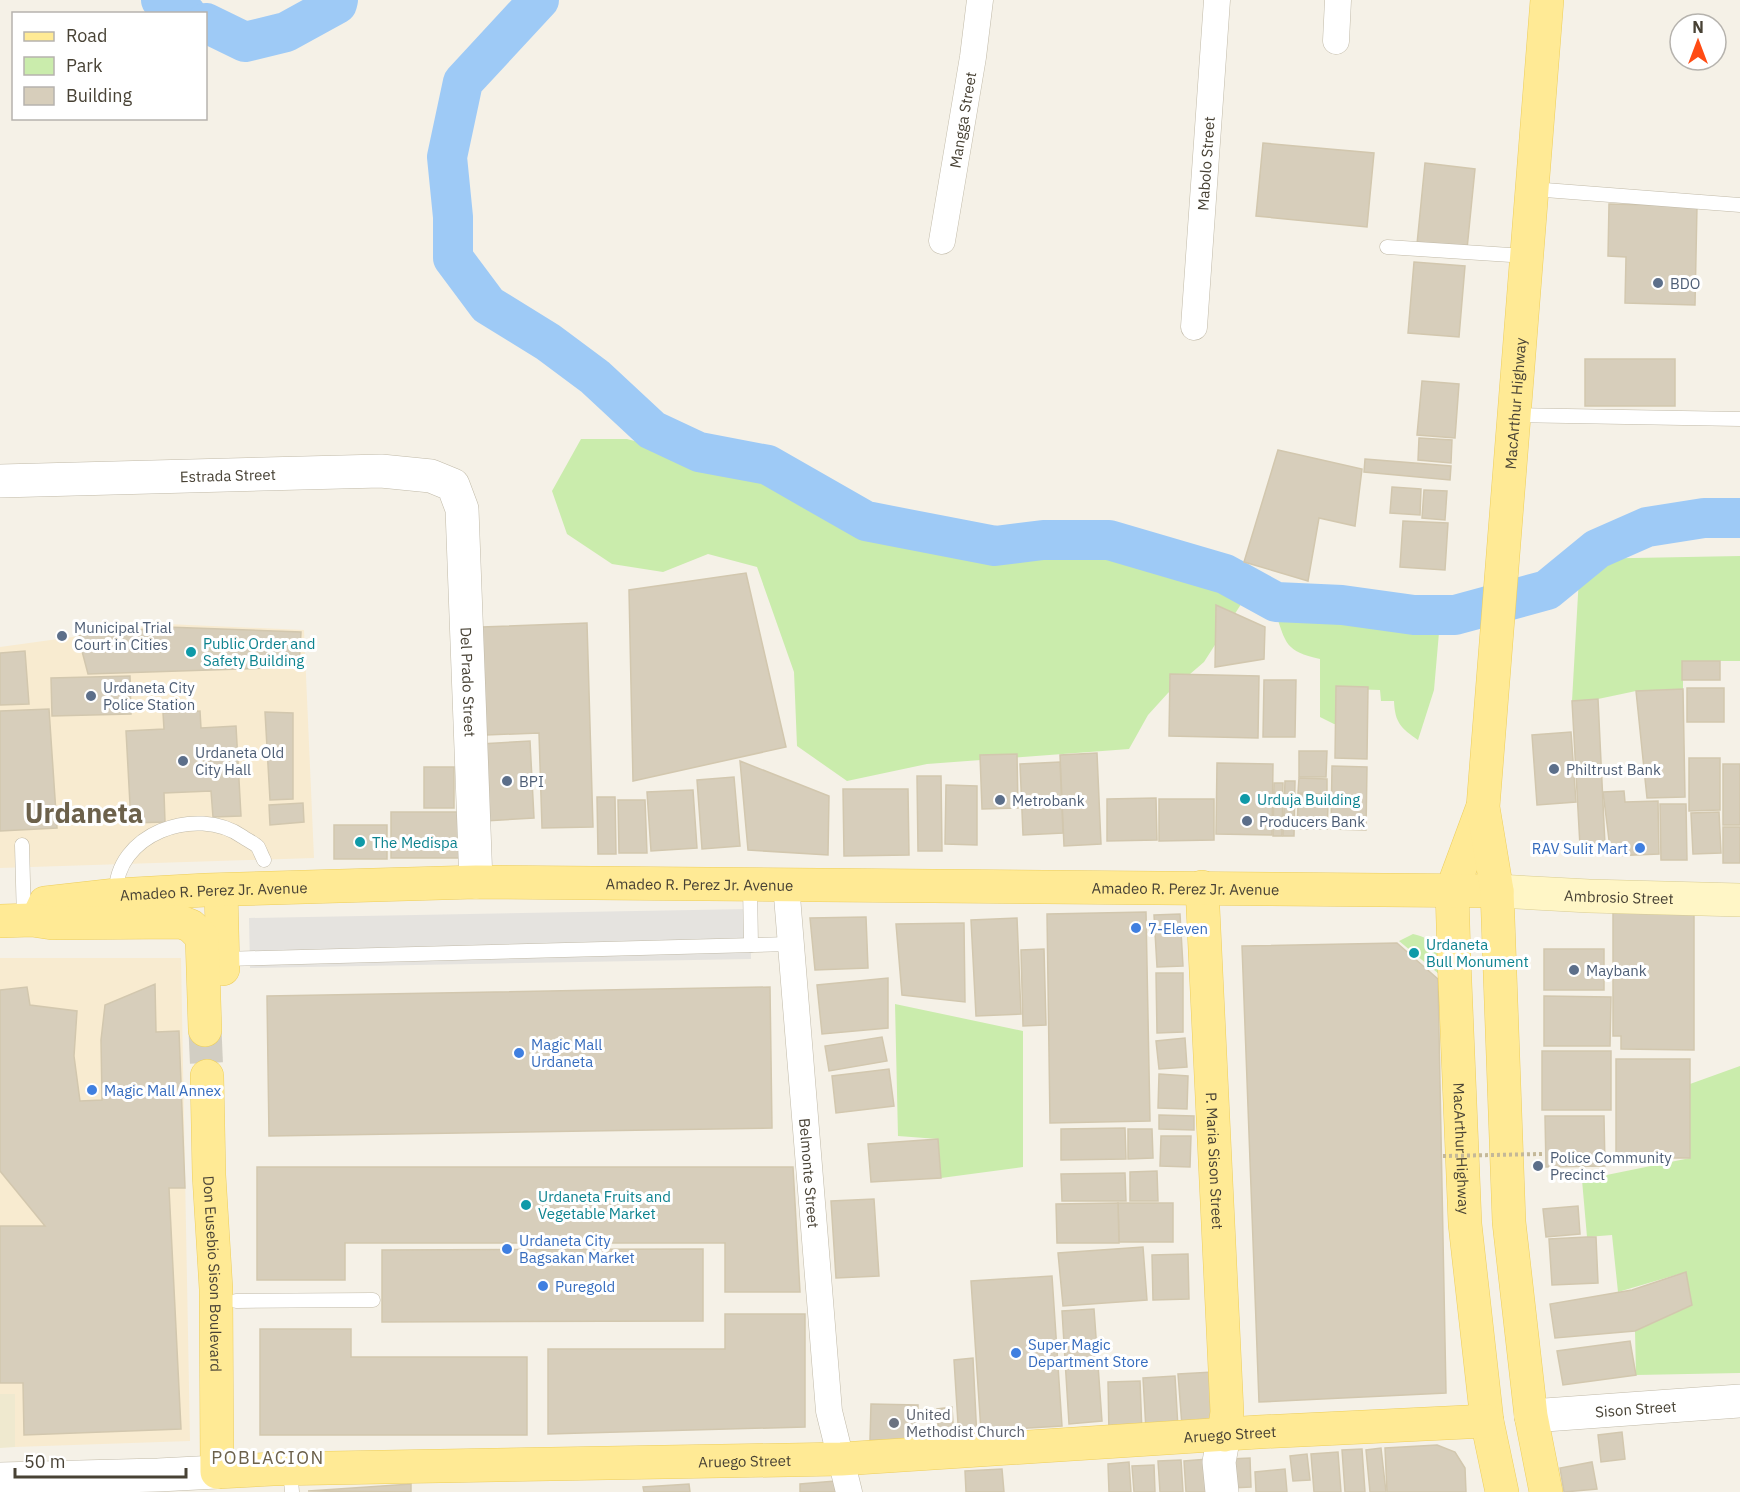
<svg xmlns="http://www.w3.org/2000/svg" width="1740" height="1492" viewBox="0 0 1740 1492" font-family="'IBM Plex Sans',sans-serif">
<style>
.commercial{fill:#f8ebd0}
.education{fill:#efe9cf}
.green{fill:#caecac}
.parking{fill:#e5e3df}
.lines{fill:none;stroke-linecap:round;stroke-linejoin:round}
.river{stroke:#9ecaf6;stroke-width:40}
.building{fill:#d7cebb;stroke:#d2c7ae;stroke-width:1.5}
.primary-tunnel{stroke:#d2cec3;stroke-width:33;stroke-dasharray:33 16;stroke-linecap:butt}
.service-casing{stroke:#c1baa8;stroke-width:15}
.minor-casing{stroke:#c1baa8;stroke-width:27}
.tertiary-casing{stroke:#c1baa8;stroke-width:34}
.secondary-casing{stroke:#d8cc93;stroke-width:34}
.primary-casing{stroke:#edce5c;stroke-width:34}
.service{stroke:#fff;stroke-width:14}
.minor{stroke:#fff;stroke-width:26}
.tertiary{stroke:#fff;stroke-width:33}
.secondary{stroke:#fff6c6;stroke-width:33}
.primary{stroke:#ffea95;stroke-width:33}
.path-bridge{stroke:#c4b898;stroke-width:4;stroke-dasharray:3 3;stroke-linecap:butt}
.service-dot{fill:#5c6f8a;stroke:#fff;stroke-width:2}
.culture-dot{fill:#0f9aa8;stroke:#fff;stroke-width:2}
.shop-dot{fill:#3f7fe0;stroke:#fff;stroke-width:2}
.worship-dot{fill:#6b7280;stroke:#fff;stroke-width:2}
.labels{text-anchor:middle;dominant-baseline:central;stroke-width:6;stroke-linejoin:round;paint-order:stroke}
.street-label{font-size:15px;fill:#484235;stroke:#fff}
.service-label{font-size:15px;fill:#4e5e75;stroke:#fff;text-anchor:start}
.culture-label{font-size:15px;fill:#0d838f;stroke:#fff;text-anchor:start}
.shop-label{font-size:15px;fill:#366cbe;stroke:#fff;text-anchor:start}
.worship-label{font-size:15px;fill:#5b616d;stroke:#fff;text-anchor:start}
.quarter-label{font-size:18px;letter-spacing:1.5px;fill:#6c614b;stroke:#fff}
.town-label{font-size:27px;font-weight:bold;fill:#6c614b;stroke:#fff}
</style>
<rect width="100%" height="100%" fill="#f5f1e7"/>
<g class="commercial">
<polygon points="167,624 304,630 314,858 0,868 0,647"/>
<polygon points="0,958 181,958 190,1441 15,1447 15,1394 0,1394"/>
</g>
<polygon class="education" points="0,1394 15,1394 15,1447 0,1448"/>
<g class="green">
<polygon points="581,439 627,439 783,480 843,520 948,543 991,551 1013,551 1036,544 1088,545 1136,553 1162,566 1245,598 1204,662 1168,693 1148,715 1129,749 927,764 847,781 797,746 794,672 757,567 708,554 663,572 612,564 567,534 552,491"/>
<polygon points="1740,556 1740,661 1683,661 1683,689 1636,691 1598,699 1572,701 1580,559"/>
<path d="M 1275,611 L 1440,621 L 1434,690 L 1418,740 C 1401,728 1395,723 1394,701 L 1381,701 L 1380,690 L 1349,689 L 1348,726 L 1334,724 L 1320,717 L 1320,659 C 1285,651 1286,644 1275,611 Z"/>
<path d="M 1413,934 C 1423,936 1437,942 1440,953 C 1442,959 1439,968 1439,974 L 1399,941 Z"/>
<polygon points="895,1004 1023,1031 1023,1167 941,1178 938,1139 898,1136"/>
<polygon points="1740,1066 1740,1373 1636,1375 1635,1331 1692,1305 1686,1272 1618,1292 1612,1235 1587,1237 1582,1180 1690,1158 1690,1084"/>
</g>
<polygon class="parking" points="750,909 751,959 250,968 249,918"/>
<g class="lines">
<g class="river">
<polyline points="161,0 186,14"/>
<polyline points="539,0 463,82 447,157 453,217 453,258 488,305 548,342 595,377 652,430 699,452 768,465 866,521 995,546 1043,540 1109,540 1225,574 1276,602 1342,605 1414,615 1455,615 1547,590 1597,549 1647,527 1704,518 1740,518"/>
<polyline points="206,23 245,42 286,32 337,4 338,0"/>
</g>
</g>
<g class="building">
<polygon points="1263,143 1374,153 1367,227 1256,216"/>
<polygon points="1425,163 1475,169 1467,249 1417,244"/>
<polygon points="1609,204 1697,206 1695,305 1625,303 1626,257 1608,256"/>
<polygon points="1414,262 1465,266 1459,337 1408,333"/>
<rect x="1585" y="359" width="90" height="47"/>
<polygon points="1422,381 1459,384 1455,438 1417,435"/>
<polygon points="1419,438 1452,440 1451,463 1418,460"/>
<polygon points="1278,450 1362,469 1355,526 1319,518 1308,581 1244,562"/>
<polygon points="1365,459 1451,466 1450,480 1364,472"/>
<polygon points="1392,487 1421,489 1420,515 1390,513"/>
<polygon points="1424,490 1447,491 1445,520 1422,518"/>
<polygon points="1403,521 1448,523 1445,570 1400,567"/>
<polygon points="746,573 786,747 633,781 629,590"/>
<polygon points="1216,605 1265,627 1264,659 1215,667"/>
<polygon points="587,623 593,827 542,828 539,733 486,735 482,627"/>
<polygon points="166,627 301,632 299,667 88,674 78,636"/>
<polygon points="25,651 29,704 0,705 0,653"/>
<rect x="1682" y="661" width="38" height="19"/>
<polygon points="1170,674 1259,676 1258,738 1169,736"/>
<polygon points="130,676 131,714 52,716 51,678"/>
<polygon points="1264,680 1296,680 1295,737 1263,737"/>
<polygon points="1336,686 1368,687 1367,759 1335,758"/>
<rect x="1687" y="688" width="37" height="34"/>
<polygon points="1683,689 1685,797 1647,798 1636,691"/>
<polygon points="1598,699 1605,845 1580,846 1572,701"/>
<polygon points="49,709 57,828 0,831 0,711"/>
<polygon points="200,711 201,728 236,726 241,816 213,817 211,791 164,793 165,822 131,823 126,731 164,729 163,713"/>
<polygon points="265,712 293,713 293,799 270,800"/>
<polygon points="1571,732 1576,802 1537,805 1532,735"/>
<polygon points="530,741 534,818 485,821 480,744"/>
<polygon points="1299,751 1327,751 1326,777 1299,777"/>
<polygon points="1097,753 1101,844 1064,846 1060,755"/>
<polygon points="1017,754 1018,808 982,809 980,755"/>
<polygon points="1689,758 1720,758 1720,810 1689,811"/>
<polygon points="740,761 829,796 828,855 748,850"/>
<polygon points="1060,762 1063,833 1023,835 1020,764"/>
<polygon points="1217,763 1273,764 1272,835 1216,834"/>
<rect x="1723" y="764" width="17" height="61"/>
<polygon points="1332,766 1367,767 1366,830 1331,829"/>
<rect x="424" y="767" width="30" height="41"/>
<polygon points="917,776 941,776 942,851 918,851"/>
<polygon points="734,777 740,846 702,849 697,780"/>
<polygon points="1299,778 1327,779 1327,794 1298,793"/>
<polygon points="1285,781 1295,781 1294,836 1283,836"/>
<polygon points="1274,783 1283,783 1282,836 1273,836"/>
<polygon points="946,785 977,786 977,845 945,844"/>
<polygon points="843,789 908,789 909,855 844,856"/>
<polygon points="693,790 697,848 651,851 647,792"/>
<polygon points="1624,791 1625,802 1658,801 1659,854 1611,856 1603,792"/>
<polygon points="1299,794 1325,794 1325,804 1298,804"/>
<polygon points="597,797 615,797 616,854 598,854"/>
<polygon points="1156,798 1157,840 1107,841 1107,799"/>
<polygon points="1159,799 1214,799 1214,840 1159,841"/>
<polygon points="618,800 645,800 647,853 619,853"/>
<polygon points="303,803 304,822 270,825 269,805"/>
<polygon points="1660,804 1686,804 1687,860 1661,860"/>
<polygon points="1298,805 1328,805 1327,829 1297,829"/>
<rect x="391" y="812" width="69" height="46"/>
<polygon points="1719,812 1721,853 1693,854 1691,813"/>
<rect x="334" y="825" width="53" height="34"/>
<rect x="1723" y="827" width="17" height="36"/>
<polygon points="1146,912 1150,1121 1050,1123 1047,914"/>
<polygon points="1613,913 1694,913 1694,1050 1621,1049 1621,1036 1613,1036"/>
<polygon points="1180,914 1183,966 1157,967 1154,915"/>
<polygon points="866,917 868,968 815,970 810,918"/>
<polygon points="1017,918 1021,1014 976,1016 971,920"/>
<polygon points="964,923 965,1002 902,995 896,924"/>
<polygon points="1397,943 1438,979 1446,1393 1259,1402 1242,946"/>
<polygon points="1044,949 1046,1025 1023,1026 1021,950"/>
<rect x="1544" y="949" width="60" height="41"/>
<polygon points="1156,973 1183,973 1183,1032 1157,1033"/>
<polygon points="888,978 888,1028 822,1034 817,985"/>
<polygon points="155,984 156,1032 179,1031 185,1188 169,1188 181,1429 24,1435 23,1383 0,1383 0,1226 45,1226 0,1171 0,990 27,987 30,1005 77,1011 74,1056 80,1101 102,1100 101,1040 105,1005"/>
<polygon points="770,987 772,1128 269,1136 267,996"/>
<polygon points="1544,996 1611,997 1610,1046 1544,1046"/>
<polygon points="882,1037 887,1061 829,1071 825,1046"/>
<polygon points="1185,1038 1187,1067 1159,1069 1156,1041"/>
<rect x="1542" y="1051" width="69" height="59"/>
<rect x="1616" y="1059" width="74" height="99"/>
<polygon points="889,1069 894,1106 836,1113 832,1076"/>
<polygon points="1159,1074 1188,1076 1187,1109 1158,1108"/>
<polygon points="1159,1115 1194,1116 1194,1130 1159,1129"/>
<polygon points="1545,1116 1604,1116 1605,1166 1546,1167"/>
<polygon points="1125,1128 1126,1159 1061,1160 1061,1129"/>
<polygon points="1128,1129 1152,1129 1153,1158 1128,1159"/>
<polygon points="1161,1136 1191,1136 1190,1167 1160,1166"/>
<polygon points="938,1139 941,1178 871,1182 868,1144"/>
<polygon points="257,1167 793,1167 800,1292 725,1292 725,1243 345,1243 345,1280 257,1280"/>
<polygon points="1157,1171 1158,1201 1130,1201 1130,1172"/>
<polygon points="1125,1173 1126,1201 1062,1201 1061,1174"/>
<polygon points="874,1199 879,1276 836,1278 831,1201"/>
<polygon points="1118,1203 1173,1203 1173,1242 1119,1242"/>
<polygon points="1118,1203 1119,1243 1057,1243 1056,1204"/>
<polygon points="1578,1206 1580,1234 1546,1237 1543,1209"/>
<polygon points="1587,1237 1596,1237 1598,1283 1552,1285 1549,1239"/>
<polygon points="1143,1247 1147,1300 1063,1306 1058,1253"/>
<polygon points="703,1249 703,1321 382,1322 382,1250"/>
<polygon points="1188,1254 1189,1299 1153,1300 1152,1255"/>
<polygon points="1686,1272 1692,1305 1635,1331 1555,1338 1550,1304 1632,1290"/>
<polygon points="1052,1276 1062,1426 981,1431 971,1281"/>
<polygon points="1094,1309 1102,1421 1069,1424 1062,1311"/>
<polygon points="725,1314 805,1314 805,1427 548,1434 548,1349 725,1349"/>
<polygon points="260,1329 351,1329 351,1357 527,1357 527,1435 260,1435"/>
<polygon points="1630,1341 1636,1375 1563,1385 1557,1351"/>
<polygon points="973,1358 977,1439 959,1440 954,1360"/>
<polygon points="1213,1372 1217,1424 1182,1426 1178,1374"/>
<polygon points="1175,1376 1178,1428 1146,1430 1143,1378"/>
<polygon points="1140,1381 1142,1433 1109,1434 1108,1382"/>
<polygon points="871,1404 918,1405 917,1441 870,1440"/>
<polygon points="952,1407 954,1439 939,1440 937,1409"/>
<polygon points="922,1428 935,1429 935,1440 922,1439"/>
<polygon points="1622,1432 1625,1459 1601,1462 1598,1435"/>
<polygon points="1437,1445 1455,1452 1465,1468 1466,1492 1387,1492 1385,1448"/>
<polygon points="1381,1448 1386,1492 1370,1492 1366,1450"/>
<polygon points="1362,1449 1365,1492 1345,1492 1342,1450"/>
<polygon points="1338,1452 1341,1492 1314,1492 1311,1454"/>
<polygon points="1307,1454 1310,1480 1293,1481 1290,1456"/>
<polygon points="1250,1458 1251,1487 1231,1488 1230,1459"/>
<polygon points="1208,1459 1211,1492 1186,1492 1184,1461"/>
<polygon points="1181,1460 1183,1492 1160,1492 1158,1461"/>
<polygon points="1129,1462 1131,1492 1109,1492 1108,1464"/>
<polygon points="1592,1462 1597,1489 1564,1492 1560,1468"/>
<polygon points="1154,1465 1155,1492 1134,1492 1132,1466"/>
<polygon points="1002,1469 1004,1492 966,1492 965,1471"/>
<polygon points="1285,1469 1287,1492 1256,1492 1255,1472"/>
<polygon points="835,1481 836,1492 800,1492 800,1484"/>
<polygon points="411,1484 411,1492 308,1491"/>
<polygon points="689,1484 690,1492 644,1492 643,1487"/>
</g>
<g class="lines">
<polyline class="primary-tunnel" points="205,1030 207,1076"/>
<g class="service-casing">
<g id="service">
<polyline points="1532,189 1740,205"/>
<polyline points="1387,247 1527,256"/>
<polyline points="1514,415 1740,419"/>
<polyline points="22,845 24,920"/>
<polyline points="750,885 751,945"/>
<path d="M 116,895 C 114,834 196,804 243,837 C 247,840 254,843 258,847 C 260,851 262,856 264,860"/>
<polyline points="223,959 790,944"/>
<polyline points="236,1301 373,1300"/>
<polyline points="290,1470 292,1492"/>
</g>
</g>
<g class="minor-casing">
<g id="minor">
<polyline points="1336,41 1338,0"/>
<path id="s1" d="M 942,241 L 973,57 L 980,0"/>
<path id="s2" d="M 1194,327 L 1217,0"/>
<path id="s3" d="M 786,884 L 829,1411 L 849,1492"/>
</g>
</g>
<g class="tertiary-casing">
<g id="tertiary">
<path id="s4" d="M 0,481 L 381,471 L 431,476 L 453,485 L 462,509 L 476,882"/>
<path id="s5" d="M 1531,1416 L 1740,1401"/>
<polyline points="0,1479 158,1475 217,1472"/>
<polyline points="1222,1492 1219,1462 1224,1435"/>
</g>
</g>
<g class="secondary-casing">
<g id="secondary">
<path id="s6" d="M 1497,891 L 1589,896 L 1740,900"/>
</g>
</g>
<g class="primary-casing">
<g id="primary">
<path id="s7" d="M 1482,809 L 1452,890 L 1454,958 L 1465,1224 L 1487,1421 L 1502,1492"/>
<path id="s8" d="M 1202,887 L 1227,1412 L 1224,1435"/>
<polyline points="221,890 223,969"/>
<path id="s9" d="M 37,920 L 45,903 L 116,895 L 206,890 L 476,882 L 1497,891"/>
<polyline points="0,921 32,920 52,923 181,922 191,926 202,937 205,1030"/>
<path id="s10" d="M 207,1076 L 209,1175 L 216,1289 L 217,1472 L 273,1469 L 841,1459 L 1258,1432 L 1487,1421"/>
<path id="s11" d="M 1546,1492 L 1531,1416 L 1509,1222 L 1497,891 L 1483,807 L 1547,0"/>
</g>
</g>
<use href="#service" class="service"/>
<use href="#minor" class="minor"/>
<use href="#tertiary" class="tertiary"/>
<use href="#secondary" class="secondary"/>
<use href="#primary" class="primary"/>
<polyline class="path-bridge" points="1443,1156 1542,1154"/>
</g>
<g class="service-dot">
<circle cx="1658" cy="283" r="6"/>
<circle cx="62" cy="636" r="6"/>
<circle cx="91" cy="696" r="6"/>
<circle cx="183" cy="761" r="6"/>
<circle cx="1554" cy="769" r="6"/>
<circle cx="507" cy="781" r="6"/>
<circle cx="1000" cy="800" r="6"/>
<circle cx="1247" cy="821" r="6"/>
<circle cx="1574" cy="970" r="6"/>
<circle cx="1538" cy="1166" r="6"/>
</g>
<g class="culture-dot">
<circle cx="191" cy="652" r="6"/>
<circle cx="1245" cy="799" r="6"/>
<circle cx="360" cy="842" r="6"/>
<circle cx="1414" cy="953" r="6"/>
<circle cx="526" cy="1205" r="6"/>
</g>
<g class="shop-dot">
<circle cx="1640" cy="848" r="6"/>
<circle cx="1136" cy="928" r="6"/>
<circle cx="519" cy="1053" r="6"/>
<circle cx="92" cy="1090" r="6"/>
<circle cx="507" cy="1249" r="6"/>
<circle cx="543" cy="1286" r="6"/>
<circle cx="1016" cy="1353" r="6"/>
</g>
<circle class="worship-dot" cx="894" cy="1423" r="6"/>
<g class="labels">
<g class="street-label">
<text stroke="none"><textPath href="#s1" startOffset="123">Mangga Street</textPath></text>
<text stroke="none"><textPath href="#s2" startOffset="164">Mabolo Street</textPath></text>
<text stroke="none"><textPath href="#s11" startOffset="1094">MacArthur Highway</textPath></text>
<text stroke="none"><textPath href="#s4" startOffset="228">Estrada Street</textPath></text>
<text stroke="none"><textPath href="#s4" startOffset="654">Del Prado Street</textPath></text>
<text stroke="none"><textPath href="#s9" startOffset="674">Amadeo R. Perez Jr. Avenue</textPath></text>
<text stroke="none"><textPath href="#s9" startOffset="1160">Amadeo R. Perez Jr. Avenue</textPath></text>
<text stroke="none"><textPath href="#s9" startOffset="188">Amadeo R. Perez Jr. Avenue</textPath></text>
<text stroke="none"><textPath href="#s6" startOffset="122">Ambrosio Street</textPath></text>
<text stroke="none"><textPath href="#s7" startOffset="345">MacArthur Highway</textPath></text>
<text stroke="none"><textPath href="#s8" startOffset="274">P. Maria Sison Street</textPath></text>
<text stroke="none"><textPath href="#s3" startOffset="290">Belmonte Street</textPath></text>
<text stroke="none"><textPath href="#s10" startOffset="198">Don Eusebio Sison Boulevard</textPath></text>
<text stroke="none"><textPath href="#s5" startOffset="105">Sison Street</textPath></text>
<text stroke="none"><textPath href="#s10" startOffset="1410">Aruego Street</textPath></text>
<text stroke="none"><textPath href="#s10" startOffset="924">Aruego Street</textPath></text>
</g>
<g class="service-label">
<text x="1670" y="283">BDO</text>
<text x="74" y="627">Municipal Trial<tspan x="74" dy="17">Court in Cities</tspan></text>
<text x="103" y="687">Urdaneta City<tspan x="103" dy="17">Police Station</tspan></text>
<text x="195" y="752">Urdaneta Old<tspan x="195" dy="17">City Hall</tspan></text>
<text x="1566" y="769">Philtrust Bank</text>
<text x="519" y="781">BPI</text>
<text x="1012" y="800">Metrobank</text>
<text x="1259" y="821">Producers Bank</text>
<text x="1586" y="970">Maybank</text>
<text x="1550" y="1157">Police Community<tspan x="1550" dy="17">Precinct</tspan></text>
</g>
<g class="culture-label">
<text x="203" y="643">Public Order and<tspan x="203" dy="17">Safety Building</tspan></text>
<text x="1257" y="799">Urduja Building</text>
<text x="372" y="842">The Medispa</text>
<text x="1426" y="944">Urdaneta<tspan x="1426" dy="17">Bull Monument</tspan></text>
<text x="538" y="1196">Urdaneta Fruits and<tspan x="538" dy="17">Vegetable Market</tspan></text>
</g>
<g class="shop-label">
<text x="1628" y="848" text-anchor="end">RAV Sulit Mart</text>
<text x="1148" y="928">7-Eleven</text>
<text x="531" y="1044">Magic Mall<tspan x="531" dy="17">Urdaneta</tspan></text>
<text x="104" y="1090">Magic Mall Annex</text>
<text x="519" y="1240">Urdaneta City<tspan x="519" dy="17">Bagsakan Market</tspan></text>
<text x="555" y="1286">Puregold</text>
<text x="1028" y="1344">Super Magic<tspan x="1028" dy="17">Department Store</tspan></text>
</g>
<g class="worship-label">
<text x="906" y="1414">United<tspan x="906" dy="17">Methodist Church</tspan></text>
</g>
<g class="quarter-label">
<text x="268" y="1457">POBLACION</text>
</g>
<g class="town-label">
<text x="84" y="812">Urdaneta</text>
</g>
</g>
<rect x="12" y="12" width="195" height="108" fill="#ffffff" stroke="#b6b3ae" stroke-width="1.5"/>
<rect x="24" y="32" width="30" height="9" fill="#ffea95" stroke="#b6b3ae" stroke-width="1.5"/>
<text x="66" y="42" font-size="18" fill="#484235">Road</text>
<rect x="24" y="57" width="30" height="18" fill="#caecac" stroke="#b6b3ae" stroke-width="1.5"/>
<text x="66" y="72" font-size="18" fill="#484235">Park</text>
<rect x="24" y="87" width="30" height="18" fill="#d7cebb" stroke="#b6b3ae" stroke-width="1.5"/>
<text x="66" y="102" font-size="18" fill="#484235">Building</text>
<g transform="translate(1698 42)"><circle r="28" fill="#ffffff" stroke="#b6b3ae" stroke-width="1.5"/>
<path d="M0-4.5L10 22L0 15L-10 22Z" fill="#ff4b13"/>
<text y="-9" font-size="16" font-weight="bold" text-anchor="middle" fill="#484235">N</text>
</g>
<path d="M15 1468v9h171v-9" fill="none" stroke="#484235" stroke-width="3"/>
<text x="24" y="1468" font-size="18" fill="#484235" stroke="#ffffff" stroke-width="4.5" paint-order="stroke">50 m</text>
</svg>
